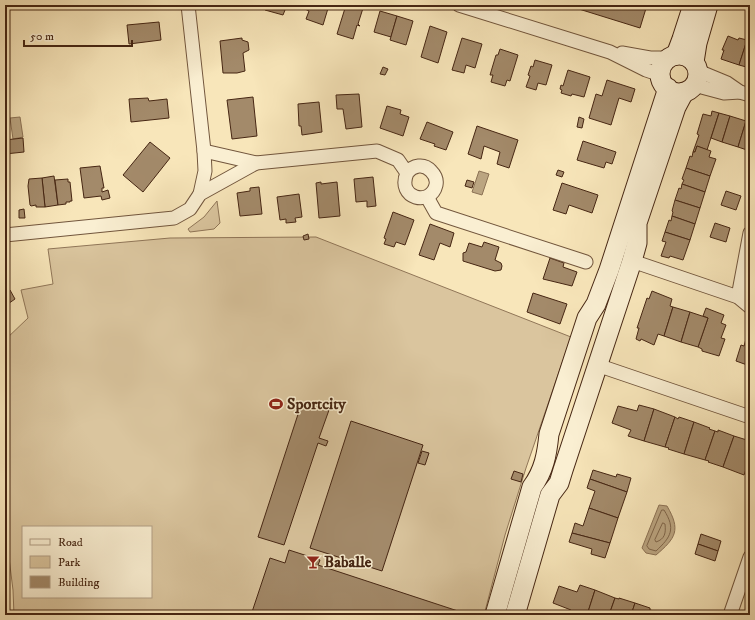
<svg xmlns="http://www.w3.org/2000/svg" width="755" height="620" viewBox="0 0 755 620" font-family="'IM FELL DW Pica',serif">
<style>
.green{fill:#dac59e;stroke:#907658;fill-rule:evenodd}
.water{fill:#bba581;stroke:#8c7255}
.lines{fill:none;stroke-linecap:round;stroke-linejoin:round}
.shore{stroke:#80664a;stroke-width:1}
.building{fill:#a38a6a;stroke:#462613}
.street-casing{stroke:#72563d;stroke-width:15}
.secondary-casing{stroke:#462613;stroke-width:21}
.street{stroke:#faefd2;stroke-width:13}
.secondary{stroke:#faefd2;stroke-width:19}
.labels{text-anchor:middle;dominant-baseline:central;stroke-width:3;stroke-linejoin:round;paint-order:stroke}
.poi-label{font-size:16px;font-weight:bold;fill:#462613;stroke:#faefd2;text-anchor:start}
</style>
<rect width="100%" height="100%" fill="#f8e6ba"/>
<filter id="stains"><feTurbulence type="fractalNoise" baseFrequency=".005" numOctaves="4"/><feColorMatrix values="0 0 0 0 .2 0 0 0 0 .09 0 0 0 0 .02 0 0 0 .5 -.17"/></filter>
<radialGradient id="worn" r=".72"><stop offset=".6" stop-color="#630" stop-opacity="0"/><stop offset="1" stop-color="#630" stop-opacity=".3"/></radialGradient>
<g class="green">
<polygon points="217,201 220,223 214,229 190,232 188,229 204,217"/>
<path d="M 316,237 L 571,337 L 526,468 L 505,535 L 484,615 L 14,615 L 13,590 L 5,526 L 5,340 L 28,318 L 21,290 L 53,284 L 48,249 L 170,238 ZM 23,527 L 151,527 L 151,597 L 23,597 Z"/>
</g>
<g class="water">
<polygon points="20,117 23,137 13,139 10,118"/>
<polygon points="479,171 489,174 482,195 472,192"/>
<path d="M 659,505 L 667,506 C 681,530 676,538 656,555 L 646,553 L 642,548 Z"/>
</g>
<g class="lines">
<g class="shore">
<path d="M 662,510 L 664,510 C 676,529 671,537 656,551 L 649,549 L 647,546 Z"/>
<path d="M 663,523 L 665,524 C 666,533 665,539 656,542 L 655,540 Z"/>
</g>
</g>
<g class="building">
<polygon points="267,5 287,5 283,15 265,10"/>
<polygon points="306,5 329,5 323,25 306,19 309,11 305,9"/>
<polygon points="346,5 364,5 358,24 360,26 357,25 353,39 337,34"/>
<polygon points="566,5 647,5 640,28"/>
<polygon points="380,11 397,16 391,37 374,32"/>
<polygon points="397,16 413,21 406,45 390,40"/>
<polygon points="159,22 161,40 129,44 127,25"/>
<polygon points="430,26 447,32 438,63 421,57"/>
<polygon points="728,36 738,40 739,38 747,40 739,65 721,59 724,50 722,50"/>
<polygon points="242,38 242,40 248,42 249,50 243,53 245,71 237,73 223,73 220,41"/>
<polygon points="462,38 482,44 475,68 466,65 464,73 452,70"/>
<polygon points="747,40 750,41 750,68 739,65"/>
<polygon points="500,49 518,55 510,81 507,80 505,86 491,82 493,75 490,75 496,55 498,55"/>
<polygon points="535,60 552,65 546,85 538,83 536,90 526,87 530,76 528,75 531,66 533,67"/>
<polygon points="383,67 388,69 385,75 380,74"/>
<polygon points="568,70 590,77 584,97 572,94 571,96 561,93 562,90 560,89 561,85 563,86"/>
<polygon points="607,80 635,89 631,102 619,98 611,125 589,118 596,94 602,96"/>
<polygon points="359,94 362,127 346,129 343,109 337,109 336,95"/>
<polygon points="253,97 257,136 232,139 227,100"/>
<polygon points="148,98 149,101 167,99 169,118 131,122 129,99"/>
<polygon points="319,102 322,132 302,135 301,126 299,126 298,104"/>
<polygon points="387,106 401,110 400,114 409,117 403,136 380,128"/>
<polygon points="712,111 719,113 707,150 697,146 695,152 693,152 699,135 697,134 703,114 711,116"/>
<polygon points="719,113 730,116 722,142 711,138"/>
<polygon points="730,116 746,121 738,147 722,142"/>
<polygon points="579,117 584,119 582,128 577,127"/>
<polygon points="746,121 750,122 750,151 738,147"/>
<polygon points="427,122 453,132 446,150 434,146 435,144 420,139"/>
<polygon points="477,126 518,140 509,168 497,164 500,152 484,146 481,159 468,154"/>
<polygon points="23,138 24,152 5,154 5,140"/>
<polygon points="583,141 616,152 612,164 606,162 604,168 577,160"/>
<polygon points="150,142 170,158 143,192 123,175"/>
<polygon points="697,146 711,151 709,157 716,159 710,176 686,168 690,156 692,157 693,152 695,152"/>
<polygon points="100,166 104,188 102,188 102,192 108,190 110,198 102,200 101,196 84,198 80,168"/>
<polygon points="686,168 710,176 705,192 682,184 684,180 682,179"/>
<polygon points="558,170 564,172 562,177 556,175"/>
<polygon points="54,176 58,205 45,207 42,178"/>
<polygon points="373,177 376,206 367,207 367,201 356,202 354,179"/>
<polygon points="42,178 45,207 36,207 36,205 31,206 30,205 28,186 29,179"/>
<polygon points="68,179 68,182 70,182 72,201 70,201 70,202 66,202 66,204 58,205 55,180"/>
<polygon points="467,180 474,182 472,188 465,186"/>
<polygon points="321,182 321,184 337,182 340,216 319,218 316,183"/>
<polygon points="562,183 598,195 592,213 569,205 566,214 553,210"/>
<polygon points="682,184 705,192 700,208 675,200 679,188 681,189"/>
<polygon points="259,187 262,214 240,216 237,193 250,191 250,188"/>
<polygon points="726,191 741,196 736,210 721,205"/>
<polygon points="299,194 302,217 295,218 296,222 286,223 286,219 280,220 277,197"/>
<polygon points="7,195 8,209 5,210 5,196"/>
<polygon points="675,200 700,208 695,224 672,216 673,212 672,211"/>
<polygon points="24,209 25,218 19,218 19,210"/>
<polygon points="393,212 414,220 405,245 396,242 394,247 384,244 386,239 384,238"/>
<polygon points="672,216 695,224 690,240 665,232 669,220 671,221"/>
<polygon points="715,223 730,228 726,242 710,237"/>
<polygon points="430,224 454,233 450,247 440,243 434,260 419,255"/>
<polygon points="665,232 690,240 683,260 670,256 669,258 661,256 666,242 662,241"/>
<polygon points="308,234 309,239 304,240 303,236"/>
<polygon points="484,242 499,247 495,260 501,263 502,266 501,270 495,271 463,261 463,253 466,252 469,243 482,247"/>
<polygon points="550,258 564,263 563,267 577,272 572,286 543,279"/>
<polygon points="10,290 15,299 5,306 5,293"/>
<polygon points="652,291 672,299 670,306 673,307 664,336 658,334 654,345 641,339 640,341 636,339 639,328 637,328 647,298 649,299"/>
<polygon points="533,293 567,304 560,324 527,312"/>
<polygon points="673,307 690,312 681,342 664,336"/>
<polygon points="706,308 724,315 721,323 726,325 721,338 725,339 719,356 702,351 702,349 698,347 708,318 703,316"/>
<polygon points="690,312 708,318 698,347 681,342"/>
<polygon points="748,332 750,333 750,366 736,361 741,345 744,346"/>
<polygon points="302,402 329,410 319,438 328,441 326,446 318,443 284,545 258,537"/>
<polygon points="639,405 654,409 644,441 628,436 631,430 612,423 618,406 637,411"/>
<polygon points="654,409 675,417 665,447 644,441"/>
<polygon points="675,417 678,419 679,417 694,422 684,454 668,449 669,448 665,447"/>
<polygon points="351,421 423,445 382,571 310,548"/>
<polygon points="694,422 710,428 709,429 715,431 705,460 684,454"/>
<polygon points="718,430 734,436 723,467 708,462 709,461 705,460 715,431 718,432"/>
<polygon points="734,436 750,441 749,444 750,445 750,451 747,458 750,458 744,475 723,467"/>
<polygon points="422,451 429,453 425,465 418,463"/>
<polygon points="593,470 616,477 617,474 631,478 627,492 590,479"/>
<polygon points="514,471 523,474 521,482 511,479"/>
<polygon points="590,479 627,492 618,518 589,508 595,491 587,488"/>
<polygon points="589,508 618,518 610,543 572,533 575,523 583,526"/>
<polygon points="572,533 610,543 605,558 591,554 592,549 569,542"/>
<polygon points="701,534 721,541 718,551 698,544"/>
<polygon points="698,544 718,551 715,561 695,554"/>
<polygon points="289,550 320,560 318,565 467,614 467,615 251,615 270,558 285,563"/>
<polygon points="580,585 595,590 587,615 570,615 571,610 553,603 559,586 577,592"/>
<polygon points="595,590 615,598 609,615 587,615"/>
<polygon points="615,598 619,599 619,598 635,603 631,615 609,615"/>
<polygon points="635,603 650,608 650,610 654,611 653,615 631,615"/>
<polygon points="654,611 659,612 659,611 671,615 653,615"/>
</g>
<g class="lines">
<g class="street-casing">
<g id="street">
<polyline points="188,5 204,151 205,171 200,194"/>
<polyline points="459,5 610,52 646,70 661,75"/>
<polyline points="622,53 650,58 669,58"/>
<polyline points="698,71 727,83 740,92 750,95"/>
<polyline points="694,85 724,93 740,92"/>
<path d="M 204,151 L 256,163 L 377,151 L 398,160 L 407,173 C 396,199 431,207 436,185 C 437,180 435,175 431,171 C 424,163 413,165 407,173"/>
<polyline points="427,197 436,213 586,262"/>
<polyline points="5,235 174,218 190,209 200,194 256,163"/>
<polyline points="632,261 738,297 750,307"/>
<polyline points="738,297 750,233"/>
<polyline points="597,365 750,417"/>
<polyline points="730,615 750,557"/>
</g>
</g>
<g class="secondary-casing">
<g id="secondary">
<polyline points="676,55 682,39 693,5"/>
<circle cx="679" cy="74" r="19"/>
<polyline points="694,62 697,43 708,5"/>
<path d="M 495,615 L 532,487 C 544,471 547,454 549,434 L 587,318 L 596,304 L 609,270 L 668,88"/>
<polyline points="515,615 550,495 559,483 563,470 632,261 637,243 637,223 676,107 684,92"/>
</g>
</g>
<use href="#street" class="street"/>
<use href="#secondary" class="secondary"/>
</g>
<defs>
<g id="stadium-bare" transform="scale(1.08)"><path d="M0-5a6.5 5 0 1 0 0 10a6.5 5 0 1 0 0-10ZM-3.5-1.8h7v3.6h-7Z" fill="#8f2418" stroke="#faefd2" stroke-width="2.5" paint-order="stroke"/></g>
<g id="bar-bare" transform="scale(1.08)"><path d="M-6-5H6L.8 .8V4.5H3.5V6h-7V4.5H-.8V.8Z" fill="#8f2418" stroke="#faefd2" stroke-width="2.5" paint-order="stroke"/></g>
</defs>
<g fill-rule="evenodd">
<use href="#stadium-bare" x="276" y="404"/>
<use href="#bar-bare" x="313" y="562"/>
</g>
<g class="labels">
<g class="poi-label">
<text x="287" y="404">Sportcity</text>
<text x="324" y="562">Baballe</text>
</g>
</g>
<rect width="755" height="620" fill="none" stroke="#f8e6ba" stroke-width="20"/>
<rect x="6" y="6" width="743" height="608" fill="none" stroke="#462613" stroke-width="2"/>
<rect x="10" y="10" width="735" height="600" fill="none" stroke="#462613"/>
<rect x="22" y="526" width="130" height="72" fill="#faefd2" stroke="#b29f86"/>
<rect x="30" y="539" width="20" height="6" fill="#faefd2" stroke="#b29f86"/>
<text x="58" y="546" font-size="12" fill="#462613">Road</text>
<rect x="30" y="556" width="20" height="12" fill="#dac59e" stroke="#b29f86"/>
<text x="58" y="566" font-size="12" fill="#462613">Park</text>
<rect x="30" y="576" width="20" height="12" fill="#a38a6a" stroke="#b29f86"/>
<text x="58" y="586" font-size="12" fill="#462613">Building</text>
<path d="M24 40v6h108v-6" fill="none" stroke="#462613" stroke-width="2"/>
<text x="30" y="40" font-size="12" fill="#462613" stroke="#faefd2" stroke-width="3" paint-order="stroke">50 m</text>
<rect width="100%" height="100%" filter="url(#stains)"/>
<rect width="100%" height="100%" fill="url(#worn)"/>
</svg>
